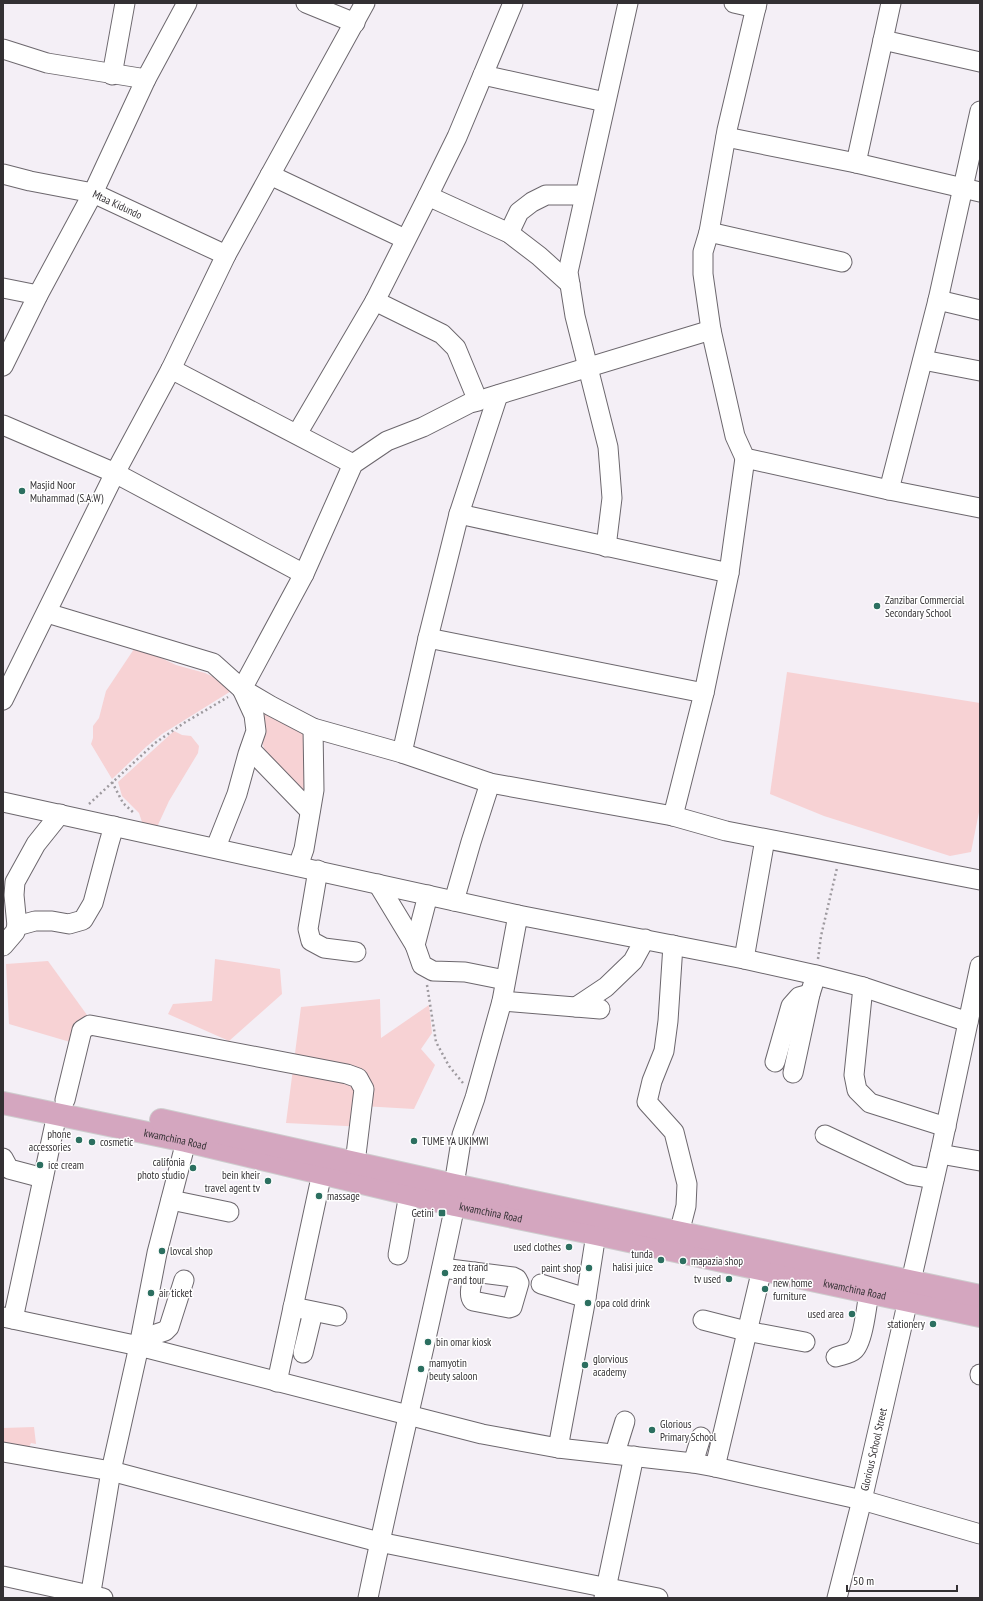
<svg xmlns="http://www.w3.org/2000/svg" width="983" height="1601" viewBox="0 0 983 1601" font-family="'PT Sans Narrow',sans-serif">
<style>
.green{fill:#f7d2d4}
.lines{fill:none;stroke-linecap:round;stroke-linejoin:round}
.minor-casing{stroke:#6c676d;stroke-width:21}
.major-casing{stroke:#cecdce;stroke-width:24}
.path{stroke:#9e9a9f;stroke-width:2.5;stroke-dasharray:2 3;stroke-linecap:butt}
.minor{stroke:#fff;stroke-width:19}
.major{stroke:#d4a6bf;stroke-width:22}
.poi-dot{fill:#2c6f60;stroke:#fff;stroke-width:1.5}
.labels{text-anchor:middle;dominant-baseline:central;stroke-width:3;stroke-linejoin:round;paint-order:stroke}
.street-label{font-size:11px;fill:#333033;stroke:#fff}
.poi-label{font-size:11px;fill:#333033;stroke:#fff;text-anchor:start}
</style>
<rect width="100%" height="100%" fill="#f4eff6"/>
<g class="green">
<polygon points="136,646 176,665 205,673 236,688 162,734 147,746 112,779 91,744 93,738 93,726 99,718 106,691"/>
<polygon points="787,672 980,703 980,807 971,852 950,856 824,816 770,794"/>
<polygon points="270,709 307,735 312,767 304,799 266,755 262,742 262,716"/>
<polygon points="174,731 182,735 191,736 199,746 198,753 169,801 157,827 144,828 139,813 122,796 118,782"/>
<polygon points="215,959 280,969 282,994 229,1041 168,1014 173,1004 212,1001"/>
<polygon points="48,961 87,1015 70,1042 9,1024 6,964"/>
<polygon points="380,999 381,1038 429,1005 432,1033 421,1049 435,1065 414,1109 362,1106 365,1127 286,1123 301,1007"/>
<polygon points="34,1427 36,1444 31,1443 25,1456 3,1449 3,1428"/>
</g>
<g class="lines">
<g class="minor-casing">
<g id="minor">
<polyline points="306,3 355,23"/>
<polyline points="734,3 756,8"/>
<polyline points="757,3 727,130 709,232 703,252 703,274 711,330 735,436 745,458 889,490 980,508"/>
<polyline points="891,3 883,40 980,62"/>
<polyline points="3,49 47,63 146,79"/>
<polyline points="112,75 125,3"/>
<polyline points="483,75 605,102"/>
<polyline points="726,137 856,163 980,192"/>
<polyline points="856,163 883,40"/>
<path id="s1" d="M 3,174 L 30,181 L 93,193 L 226,255"/>
<polyline points="270,175 405,239"/>
<polyline points="428,196 509,233 539,256 570,284"/>
<polyline points="709,232 842,262"/>
<polyline points="509,233 519,212 532,202 546,195 584,195"/>
<polyline points="3,288 38,295"/>
<polyline points="938,300 980,310"/>
<polyline points="923,360 980,371"/>
<polyline points="3,366 38,295 93,193 146,79 187,3"/>
<polyline points="171,369 353,464"/>
<polyline points="487,398 711,330"/>
<polyline points="3,425 115,473 304,574"/>
<polyline points="297,434 375,301 428,196 457,137 513,3"/>
<polyline points="889,490 938,300 980,111"/>
<polyline points="459,514 729,573"/>
<polyline points="606,547 612,498 608,447 575,316 568,272 628,3"/>
<polyline points="47,613 213,663 242,689 271,706 313,728 402,753 490,783 673,816 726,831 980,880"/>
<polyline points="428,638 459,514 498,395"/>
<polyline points="242,689 304,574 353,464 387,441 423,427 470,403 478,401 456,348 442,334 375,301"/>
<polyline points="3,700 115,473 171,369 226,255 365,3"/>
<polyline points="250,749 310,811"/>
<polyline points="402,753 428,638 704,693"/>
<polyline points="3,802 518,915"/>
<polyline points="673,816 704,693 729,573 745,458"/>
<polyline points="216,847 237,794 248,754 256,731 254,715 242,689"/>
<polyline points="298,866 304,849 314,790 313,728"/>
<polyline points="318,870 308,929 311,941 324,948 356,952"/>
<polyline points="378,884 415,945"/>
<polyline points="428,895 415,945 422,965 433,971 465,972 505,980"/>
<polyline points="454,901 471,842 490,783"/>
<polyline points="17,926 14,895 15,882 36,844 60,814"/>
<polyline points="673,945 668,1021 664,1051 652,1081 647,1102 674,1132 687,1184 686,1206 679,1233"/>
<polyline points="3,946 15,932 17,926 35,921 52,921 69,924 83,920 93,903 109,843 114,826"/>
<polyline points="744,959 765,839"/>
<polyline points="863,987 854,1075 857,1090 870,1103 946,1127"/>
<polyline points="502,1001 600,1009"/>
<polyline points="576,1007 606,987 633,961 645,939"/>
<polyline points="775,1062 791,1006 799,997 810,994"/>
<polyline points="793,1073 810,994 816,975"/>
<polyline points="65,1100 82,1030 90,1025 347,1074 358,1078 364,1089 355,1163"/>
<polyline points="825,1135 910,1175 934,1179"/>
<polyline points="940,1154 980,1161"/>
<polyline points="3,1158 9,1169 43,1178"/>
<polyline points="454,1185 462,1135 475,1098 502,1001 518,915 744,959 816,975 863,987 968,1022"/>
<polyline points="171,1200 229,1212"/>
<polyline points="398,1255 409,1194"/>
<path d="M 442,1268 L 513,1277 L 517,1279 L 519,1283 L 512,1307 L 509,1308 L 473,1301 C 467,1294 473,1280 475,1272"/>
<polyline points="541,1284 586,1298"/>
<polyline points="293,1307 337,1316"/>
<polyline points="3,1317 139,1346 482,1434 558,1448 693,1463 715,1467 862,1500 980,1534"/>
<polyline points="13,1319 57,1114"/>
<polyline points="703,1320 746,1331 805,1342"/>
<polyline points="146,1348 153,1335 165,1331 169,1327 184,1280"/>
<polyline points="303,1353 313,1312"/>
<path d="M 836,1357 C 841,1355 850,1354 854,1350 C 863,1343 867,1304 869,1292"/>
<polyline points="980,1374 980,1375"/>
<polyline points="277,1382 322,1173"/>
<polyline points="558,1448 586,1298 596,1234"/>
<polyline points="3,1452 111,1471 379,1542 658,1598"/>
<polyline points="615,1453 625,1421"/>
<polyline points="693,1463 701,1437"/>
<polyline points="715,1467 762,1269"/>
<polyline points="3,1576 103,1598"/>
<polyline points="90,1598 111,1471 139,1346 157,1253 190,1126"/>
<path d="M 368,1598 C 395,1467 428,1337 455,1205"/>
<polyline points="604,1598 634,1456"/>
<path id="s2" d="M 837,1598 L 862,1500 L 908,1300 L 911,1281 L 940,1154 L 980,966"/>
</g>
</g>
<g class="major-casing">
<g id="major">
<path id="s3" d="M 3,1103 L 186,1141 L 455,1205 L 596,1234 L 980,1316"/>
<polyline points="161,1120 454,1185 980,1296"/>
</g>
</g>
<g class="path">
<polyline points="112,782 123,803 135,814"/>
<polyline points="89,804 155,743 184,723 228,697"/>
<polyline points="818,959 821,936 837,868"/>
<polyline points="427,985 436,1042 449,1066 463,1083"/>
</g>
<use href="#minor" class="minor"/>
<use href="#major" class="major"/>
</g>
<g class="poi-dot">
<circle cx="22" cy="491" r="4"/>
<circle cx="877" cy="606" r="4"/>
<circle cx="79" cy="1140" r="4"/>
<circle cx="414" cy="1141" r="4"/>
<circle cx="92" cy="1142" r="4"/>
<circle cx="40" cy="1165" r="4"/>
<circle cx="193" cy="1168" r="4"/>
<circle cx="268" cy="1181" r="4"/>
<circle cx="319" cy="1196" r="4"/>
<rect x="438" y="1209" width="8" height="8" rx="2"/>
<circle cx="569" cy="1247" r="4"/>
<circle cx="162" cy="1251" r="4"/>
<circle cx="661" cy="1260" r="4"/>
<circle cx="683" cy="1261" r="4"/>
<circle cx="589" cy="1268" r="4"/>
<circle cx="445" cy="1273" r="4"/>
<circle cx="729" cy="1279" r="4"/>
<circle cx="765" cy="1289" r="4"/>
<circle cx="151" cy="1293" r="4"/>
<circle cx="588" cy="1303" r="4"/>
<circle cx="852" cy="1314" r="4"/>
<circle cx="933" cy="1324" r="4"/>
<circle cx="428" cy="1342" r="4"/>
<circle cx="585" cy="1365" r="4"/>
<circle cx="421" cy="1369" r="4"/>
<circle cx="652" cy="1430" r="4"/>
</g>
<g class="labels">
<g class="street-label">
<text stroke="none"><textPath href="#s1" startOffset="119">Mtaa Kidundo</textPath></text>
<text stroke="none"><textPath href="#s3" startOffset="176">kwamchina Road</textPath></text>
<text stroke="none"><textPath href="#s3" startOffset="500">kwamchina Road</textPath></text>
<text stroke="none"><textPath href="#s3" startOffset="872">kwamchina Road</textPath></text>
<text stroke="none"><textPath href="#s2" startOffset="153">Glorious School Street</textPath></text>
</g>
<g class="poi-label">
<text x="30" y="485">Masjid Noor<tspan x="30" dy="13">Muhammad (S.A.W)</tspan></text>
<text x="885" y="600">Zanzibar Commercial<tspan x="885" dy="13">Secondary School</tspan></text>
<text x="71" y="1134" text-anchor="end">phone<tspan x="71" dy="13">accessories</tspan></text>
<text x="422" y="1141">TUME YA UKIMWI</text>
<text x="100" y="1142">cosmetic</text>
<text x="185" y="1162" text-anchor="end">califonia<tspan x="185" dy="13">photo studio</tspan></text>
<text x="48" y="1165">ice cream</text>
<text x="260" y="1175" text-anchor="end">bein kheir<tspan x="260" dy="13">travel agent tv</tspan></text>
<text x="327" y="1196">massage</text>
<text x="434" y="1213" text-anchor="end">Getini</text>
<text x="561" y="1247" text-anchor="end">used clothes</text>
<text x="170" y="1251">lovcal shop</text>
<text x="653" y="1254" text-anchor="end">tunda<tspan x="653" dy="13">halisi juice</tspan></text>
<text x="691" y="1261">mapazia shop</text>
<text x="453" y="1267">zea trand<tspan x="453" dy="13">and tour</tspan></text>
<text x="581" y="1268" text-anchor="end">paint shop</text>
<text x="721" y="1279" text-anchor="end">tv used</text>
<text x="773" y="1283">new home<tspan x="773" dy="13">furniture</tspan></text>
<text x="159" y="1293">air ticket</text>
<text x="596" y="1303">opa cold drink</text>
<text x="844" y="1314" text-anchor="end">used area</text>
<text x="925" y="1324" text-anchor="end">stationery</text>
<text x="436" y="1342">bin omar kiosk</text>
<text x="593" y="1359">glorvious<tspan x="593" dy="13">academy</tspan></text>
<text x="429" y="1363">mamyotin<tspan x="429" dy="13">beuty saloon</tspan></text>
<text x="660" y="1424">Glorious<tspan x="660" dy="13">Primary School</tspan></text>
</g>
</g>
<rect width="983" height="1601" fill="none" stroke="#333033" stroke-width="8"/>
<path d="M847 1585v6h110v-6" fill="none" stroke="#333033" stroke-width="2"/>
<text x="853" y="1585" font-size="12" fill="#333033" stroke="#ffffff" stroke-width="3" paint-order="stroke">50 m</text>
</svg>
